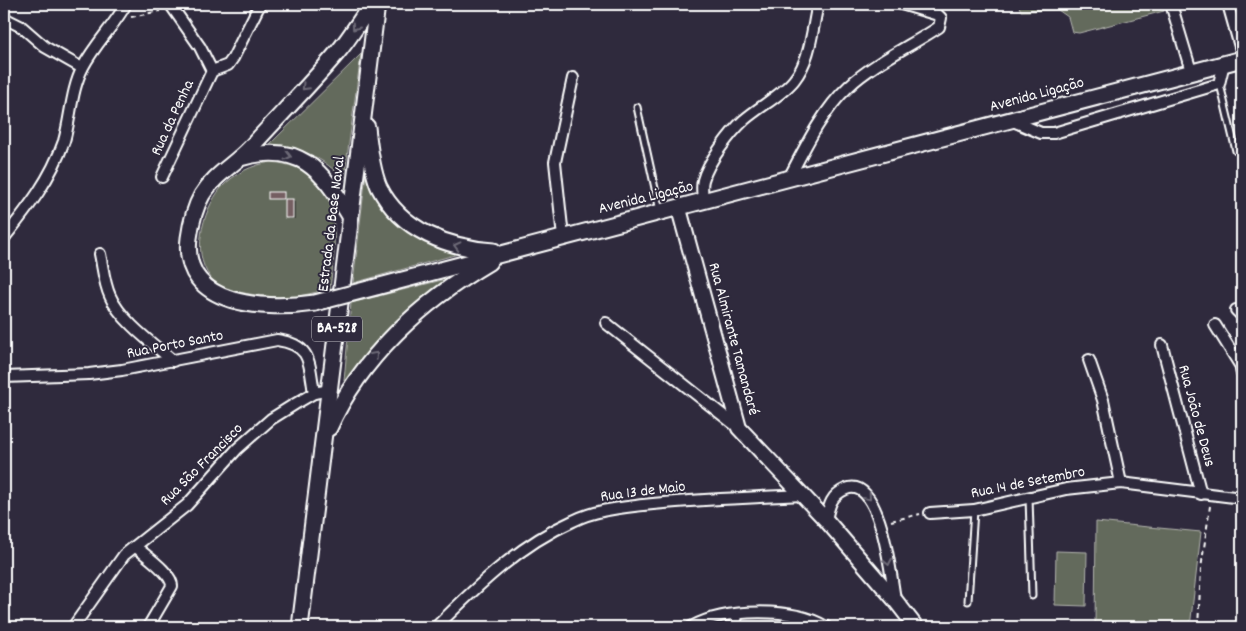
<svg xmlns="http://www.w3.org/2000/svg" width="1246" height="631" viewBox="0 0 1246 631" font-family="Dekko,sans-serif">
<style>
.green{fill:#646a5c;stroke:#b2b4ae}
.shadow{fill:#0007}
.building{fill:#745f62;stroke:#fff}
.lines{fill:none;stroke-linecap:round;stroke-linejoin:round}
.service-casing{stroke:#fff;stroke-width:9}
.minor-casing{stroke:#fff;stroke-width:14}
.secondary-casing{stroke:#fff;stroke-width:18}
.primary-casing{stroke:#fff;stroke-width:19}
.path{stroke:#fff;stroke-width:2;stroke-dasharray:5 4;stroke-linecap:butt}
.service{stroke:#2f2a3d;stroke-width:5}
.minor{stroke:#2f2a3d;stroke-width:10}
.secondary{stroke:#2f2a3d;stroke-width:14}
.primary{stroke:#2f2a3d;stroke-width:15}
.primary-bridge-casing{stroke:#fff;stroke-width:19;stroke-linecap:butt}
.primary-bridge{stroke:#2f2a3d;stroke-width:15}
.oneway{stroke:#6d6a77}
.labels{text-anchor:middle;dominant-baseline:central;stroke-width:4;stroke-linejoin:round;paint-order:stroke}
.shield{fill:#2f2a3d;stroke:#c1bfc5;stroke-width:1}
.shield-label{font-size:15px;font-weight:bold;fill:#fff}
.street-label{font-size:16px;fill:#fff;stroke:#2f2a3d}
</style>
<rect width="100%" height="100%" fill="#2f2a3d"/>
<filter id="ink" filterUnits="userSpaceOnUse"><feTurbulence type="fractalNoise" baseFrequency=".02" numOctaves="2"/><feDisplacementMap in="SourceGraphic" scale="10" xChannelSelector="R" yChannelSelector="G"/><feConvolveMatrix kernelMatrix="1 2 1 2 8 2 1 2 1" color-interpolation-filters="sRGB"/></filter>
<g filter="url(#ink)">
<g class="green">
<polygon points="1018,4 1162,4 1164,11 1079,33 1072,32 1068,17 1058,10 1021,11"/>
<path d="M 361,54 L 344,180 C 324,158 300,146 270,144 Z"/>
<path d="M 271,162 C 345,169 337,233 330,289 C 317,292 305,295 293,297 C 275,298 228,294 215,282 C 189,259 202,211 221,188 C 235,173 252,165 271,162 Z"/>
<path d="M 367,165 C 394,213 399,239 458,254 L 353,283 Z"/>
<polygon points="450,278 413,308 344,381 351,303"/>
<polygon points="1096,522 1201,532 1190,627 1095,627"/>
<polygon points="1056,551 1087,552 1086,606 1055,605"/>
</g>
<g class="shadow">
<polygon points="283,193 285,200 269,198"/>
<polygon points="293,200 295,201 295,219 289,219 287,218"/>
</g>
<g class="building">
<rect x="268" y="192" width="16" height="7"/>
<rect x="285" y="199" width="8" height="19"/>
</g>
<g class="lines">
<g class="service-casing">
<g id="service">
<polyline points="1220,84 1236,151"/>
<polyline points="637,107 660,211"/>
<polyline points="1029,497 1032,596"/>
<polyline points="968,601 974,510"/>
</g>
</g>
<g class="minor-casing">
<g id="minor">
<polyline points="170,4 200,47 212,71 228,65 233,58 260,4"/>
<polyline points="1171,4 1191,71"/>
<polyline points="1228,4 1242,54"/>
<polyline points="4,18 22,27 45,47 82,68"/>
<polyline points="1013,121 1041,133 1054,133 1219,84 1224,63"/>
<polyline points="162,177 212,71"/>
<path d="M 789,178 C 805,147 823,110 849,86 C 872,64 912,45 939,27 L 941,18 L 938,15 L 901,4"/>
<path d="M 703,202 C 703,195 701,187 703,180 C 708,162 730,133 744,120 C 760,106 781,96 794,80 C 811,59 812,29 818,4"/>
<polyline points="563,237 555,162 573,78"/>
<path d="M 4,238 C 28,208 51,179 64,141 C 71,117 71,90 83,67 C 95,44 114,26 126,4"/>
<path d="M 100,254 C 103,268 104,283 110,296 C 120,320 153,344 173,361"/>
<polyline points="1236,310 1242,316"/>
<polyline points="606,323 739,428"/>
<polyline points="1215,325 1240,365 1242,374"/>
<polyline points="1162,345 1201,494"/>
<polyline points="1089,360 1103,400 1121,483"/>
<path d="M 4,377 L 89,374 L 122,370 L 277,340 C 312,345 309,363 314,393"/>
<polyline points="930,513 974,510 1066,489 1121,483 1242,498"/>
<path d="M 826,520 C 829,506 831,495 846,489 C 881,475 891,577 895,599"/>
<path d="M 136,547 C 146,556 172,573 172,586 L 148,627"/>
<polyline points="73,627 124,555 187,505 237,449 271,419 295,404 314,393 330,390"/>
<path d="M 436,627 C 477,586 519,545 573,521 C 595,510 619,508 643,505 C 695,499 749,498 802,495"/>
<path d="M 691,627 C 725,608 793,607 826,627"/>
<polyline points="735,627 737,615"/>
</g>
</g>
<g class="secondary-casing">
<polyline id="secondary" points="679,209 739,428 826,520 895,600 916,627"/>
</g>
<g class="primary-casing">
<g id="primary">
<path d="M 367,127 C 369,146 372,171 379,187 C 401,231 449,248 494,251"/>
<path d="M 240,158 C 300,141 321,169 350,216"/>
<polyline points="376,287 1242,59"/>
<path d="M 315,303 C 268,310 180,308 189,238 C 191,223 194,209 202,195 C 214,175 234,165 250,148 C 279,116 309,86 337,53 C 350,38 360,20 372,4"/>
<path d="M 329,428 C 361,357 423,301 489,262"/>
<polyline points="300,627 377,4"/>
</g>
</g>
<g class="path">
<polyline points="131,17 160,11"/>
<polyline points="891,521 920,514"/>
<polyline points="1198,627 1201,569 1210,506"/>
</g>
<use href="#service" class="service"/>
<use href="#minor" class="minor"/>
<use href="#secondary" class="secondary"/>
<use href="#primary" class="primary"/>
<g class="primary-bridge-casing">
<polyline id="primary-bridge" points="315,303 376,287"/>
</g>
<use href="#primary-bridge" class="primary-bridge"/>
</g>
<defs><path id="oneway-chevron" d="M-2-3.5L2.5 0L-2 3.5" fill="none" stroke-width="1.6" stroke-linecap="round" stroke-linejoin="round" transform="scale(1.25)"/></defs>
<g class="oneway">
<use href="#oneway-chevron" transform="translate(355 27) rotate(125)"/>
<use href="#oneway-chevron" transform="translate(305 87) rotate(133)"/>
<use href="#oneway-chevron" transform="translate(288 156) rotate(14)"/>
<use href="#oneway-chevron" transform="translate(457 246) rotate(-166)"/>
<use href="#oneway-chevron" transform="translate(375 355) rotate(-49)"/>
<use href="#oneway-chevron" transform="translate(868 497) rotate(50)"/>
<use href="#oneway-chevron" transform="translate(888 562) rotate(79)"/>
</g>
</g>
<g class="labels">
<rect class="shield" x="312" y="316.5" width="50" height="25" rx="4"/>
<g class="shield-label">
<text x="337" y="329">BA-528</text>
</g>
<g class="street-label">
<text transform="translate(1037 95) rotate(-15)">Avenida Ligação</text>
<text transform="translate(173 118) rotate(-65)">Rua da Penha</text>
<text transform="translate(646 198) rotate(-14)">Avenida Ligação</text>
<text transform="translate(332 224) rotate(-83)">Estrada da Base Naval</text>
<text transform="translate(733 339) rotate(75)">Rua Almirante Tamandaré</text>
<text transform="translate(175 345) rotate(-11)">Rua Porto Santo</text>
<text transform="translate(1196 416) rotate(75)">Rua João de Deus</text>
<text transform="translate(202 465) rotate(-45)">Rua São Francisco</text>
<text transform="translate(1028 483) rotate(-11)">Rua 14 de Setembro</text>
<text transform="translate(643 492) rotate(-7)">Rua 13 de Maio</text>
</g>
</g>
<rect width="1246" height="631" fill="none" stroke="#2f2a3d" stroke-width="20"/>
<rect x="10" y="10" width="1226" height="611" fill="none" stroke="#fff" stroke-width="2" filter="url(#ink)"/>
</svg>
